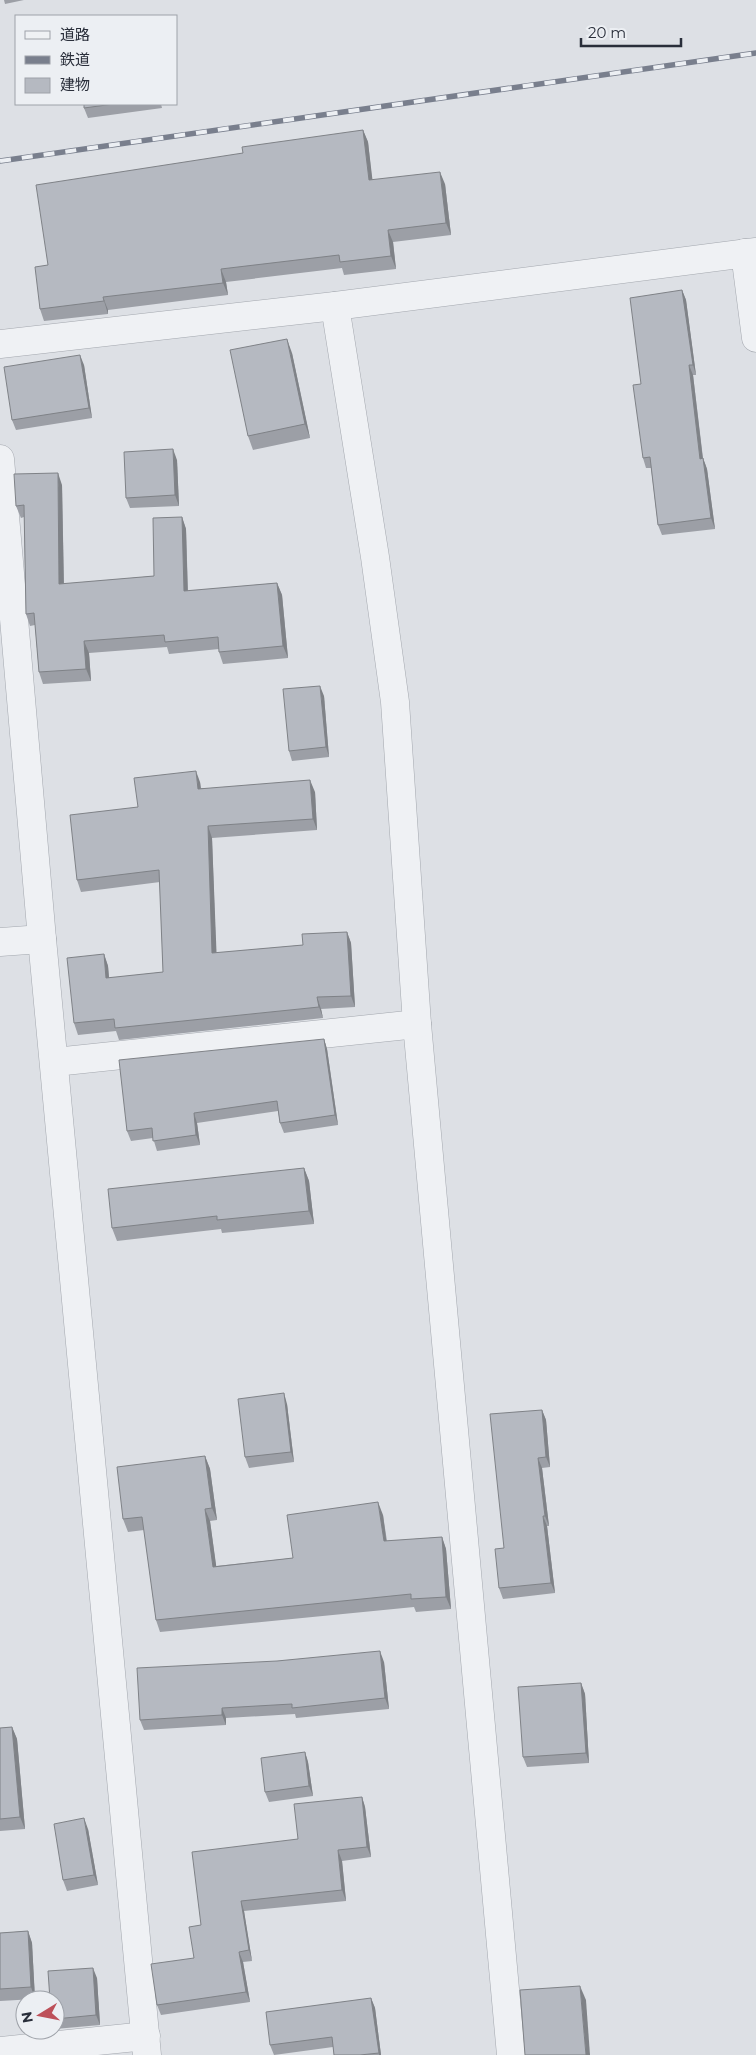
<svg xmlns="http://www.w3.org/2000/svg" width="756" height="2055" viewBox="0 0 756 2055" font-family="Montserrat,'Noto Sans JP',sans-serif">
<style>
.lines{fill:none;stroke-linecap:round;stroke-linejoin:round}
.minor-casing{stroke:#a3a7ae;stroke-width:29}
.minor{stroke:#eff1f4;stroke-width:28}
.rail-casing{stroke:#797f8d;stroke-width:5.5}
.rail{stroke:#eceff3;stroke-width:4;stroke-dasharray:11;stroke-linecap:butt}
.wall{fill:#9c9fa6}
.shaded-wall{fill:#7f8287}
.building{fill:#b5b9c1;stroke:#7f8287}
</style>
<rect width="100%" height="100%" fill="#dde0e5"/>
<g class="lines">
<g class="minor-casing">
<g id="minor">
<polyline points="745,253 756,338"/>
<polyline points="335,306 375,557 395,702 417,1024 511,2055"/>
<polyline points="0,344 335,306 756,252"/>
<polyline points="0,459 42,939 147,2055"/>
<polyline points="0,942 42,939"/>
<polyline points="55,1062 417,1024"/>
<polyline points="0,2051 146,2036"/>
</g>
</g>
<use href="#minor" class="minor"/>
<g class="rail-casing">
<polyline id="rail" points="0,161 756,53"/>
</g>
<use href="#rail" class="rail"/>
</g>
<g class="wall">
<polygon points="4,0 24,0 5,4"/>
<polygon points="84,104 161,104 162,108 88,118 84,108"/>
<polygon points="363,130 368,142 372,180 445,184 451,235 393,242 396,269 344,275 342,268 226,282 228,295 108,310 108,314 44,321 40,309 48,265 243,153"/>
<polygon points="682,290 686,300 696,375 693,375 703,458 707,469 715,529 662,535 658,525 651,468 646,468 643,458 641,384"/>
<polygon points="292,353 310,438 253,450 248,436"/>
<polygon points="84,365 92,418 16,430 12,420"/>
<polygon points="177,460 179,506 130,508 126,498"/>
<polygon points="62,485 64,584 154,576 182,517 186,529 188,591 277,583 282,595 288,658 223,664 219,652 219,649 169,654 167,647 89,653 91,681 43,684 39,672 35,625 30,626 26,614 24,517 21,518 16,506"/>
<polygon points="324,696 329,757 292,761 289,751"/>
<polygon points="200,782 201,788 315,792 317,830 212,838 216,953 303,945 347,932 351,943 355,1007 321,1009 323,1018 119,1040 116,1031 78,1035 74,1023 104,954 108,966 109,978 163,972 160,882 81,892 77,880 138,807"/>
<polygon points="324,1039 327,1049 338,1125 284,1133 280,1123 278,1111 197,1123 200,1145 157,1151 153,1138 131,1141 127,1131"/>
<polygon points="304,1168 309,1181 314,1224 222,1233 221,1229 117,1241 112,1228"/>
<polygon points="287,1404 294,1462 249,1468 245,1457"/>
<polygon points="542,1410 546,1420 550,1467 542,1468 549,1526 547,1526 555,1593 503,1599 499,1588 504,1548"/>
<polygon points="205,1456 210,1469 217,1520 210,1521 216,1566 293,1558 383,1515 387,1541 442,1537 446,1549 451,1609 416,1612 414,1607 160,1632 156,1620 144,1530 128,1532 123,1519"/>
<polygon points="384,1662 389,1709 296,1718 295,1714 226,1718 226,1725 144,1730 140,1720"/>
<polygon points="581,1683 585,1694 589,1763 527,1767 523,1757"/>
<polygon points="12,1727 17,1739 25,1829 0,1831 0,1728"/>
<polygon points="305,1752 308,1762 313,1796 269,1802 265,1792"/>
<polygon points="362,1797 365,1807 371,1857 342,1861 346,1901 244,1911 252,1961 243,1962 250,2002 161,2015 157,2005 194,1958 201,1925 298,1839"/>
<polygon points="88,1829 98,1885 67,1891 63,1880"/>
<polygon points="28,1931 32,1943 35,1999 0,2001 0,1933"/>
<polygon points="97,1978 100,2025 55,2029 55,2000"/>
<polygon points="371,1998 375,2008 381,2055 334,2055 333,2047 274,2055 270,2045"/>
</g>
<g class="shaded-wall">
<polygon points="363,130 368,142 374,193 369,180"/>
<polygon points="440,172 445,184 451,235 446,223"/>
<polygon points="388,230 393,242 396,269 391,256"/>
<polygon points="221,269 226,282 228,295 223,283"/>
<polygon points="682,290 686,300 696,375 693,365"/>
<polygon points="103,297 108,310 108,314 104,301"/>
<polygon points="287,339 292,353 310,438 305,424"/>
<polygon points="80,355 84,365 92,418 89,408"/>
<polygon points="689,365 693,375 704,469 700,459"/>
<polygon points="173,449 177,460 179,506 175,495"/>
<polygon points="703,458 707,469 715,529 711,518"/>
<polygon points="58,473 62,485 64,596 59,584"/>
<polygon points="182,517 186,529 188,603 184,591"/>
<polygon points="277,583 282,595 288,658 283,646"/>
<polygon points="84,641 89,653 91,681 86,669"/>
<polygon points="320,686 324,696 329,757 326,747"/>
<polygon points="196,771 200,782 202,800 198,789"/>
<polygon points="310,780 315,792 317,830 313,819"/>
<polygon points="208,826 212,838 217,965 212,953"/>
<polygon points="347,932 351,943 355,1007 351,996"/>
<polygon points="104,954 108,966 110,990 106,978"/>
<polygon points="317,997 321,1009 323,1018 319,1007"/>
<polygon points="324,1039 327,1049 338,1125 335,1115"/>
<polygon points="194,1113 197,1123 200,1145 196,1135"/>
<polygon points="304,1168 309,1181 314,1224 309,1211"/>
<polygon points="284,1393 287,1404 294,1462 291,1452"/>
<polygon points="542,1410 546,1420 550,1467 546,1457"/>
<polygon points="205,1456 210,1469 217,1520 212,1508"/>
<polygon points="538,1458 542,1468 549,1526 545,1516"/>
<polygon points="378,1502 383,1515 388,1554 384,1541"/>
<polygon points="205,1509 210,1521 218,1579 213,1567"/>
<polygon points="543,1516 547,1526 555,1593 551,1583"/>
<polygon points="442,1537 446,1549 451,1609 446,1597"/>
<polygon points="380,1651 384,1662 389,1709 385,1698"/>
<polygon points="581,1683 585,1694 589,1763 586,1753"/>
<polygon points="222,1708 226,1718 226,1725 222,1715"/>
<polygon points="12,1727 17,1739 25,1829 20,1817"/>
<polygon points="305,1752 308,1762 313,1796 309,1786"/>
<polygon points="362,1797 365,1807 371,1857 367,1847"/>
<polygon points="84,1818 88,1829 98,1885 94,1875"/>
<polygon points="338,1850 342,1861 346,1901 342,1890"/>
<polygon points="241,1901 244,1911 252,1961 249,1950"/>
<polygon points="28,1931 32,1943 35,1999 31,1987"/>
<polygon points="239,1952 243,1962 250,2002 246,1992"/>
<polygon points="93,1968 97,1978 100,2025 96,2015"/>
<polygon points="580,1986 586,2000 590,2055 586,2055"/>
<polygon points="371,1998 375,2008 381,2055 379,2055 379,2053"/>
</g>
<g class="building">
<polygon points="84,104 114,104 84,108"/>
<polygon points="363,130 369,180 440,172 446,223 388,230 391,256 340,262 339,255 221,269 223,283 103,297 104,301 40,309 35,267 48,265 36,185 243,153 242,147"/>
<polygon points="682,290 693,365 689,365 700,459 703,458 711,518 658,525 650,457 643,458 633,385 641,384 630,298"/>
<polygon points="287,339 305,424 248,436 230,350"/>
<polygon points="80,355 89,408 12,420 4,367"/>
<polygon points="173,449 175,495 126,498 124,452"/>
<polygon points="58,473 59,584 154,576 153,518 182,517 184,591 277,583 283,646 219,652 218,637 165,642 164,635 84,641 86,669 39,672 34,613 26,614 24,505 16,506 14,474"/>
<polygon points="320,686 326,747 289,751 283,689"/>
<polygon points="196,771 198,789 310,780 313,819 208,826 212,953 303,945 302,934 347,932 351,996 317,997 319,1007 115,1028 114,1019 74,1023 67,958 104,954 106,978 163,972 159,870 77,880 70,815 138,807 134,778"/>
<polygon points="324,1039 335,1115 280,1123 277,1101 194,1113 196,1135 153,1141 152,1128 127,1131 119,1060"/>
<polygon points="304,1168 309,1211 217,1220 217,1216 112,1228 108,1189"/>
<polygon points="284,1393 291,1452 245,1457 238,1399"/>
<polygon points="542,1410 546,1457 538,1458 545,1516 543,1516 551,1583 499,1588 495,1549 504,1548 490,1414"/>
<polygon points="205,1456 212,1508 205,1509 213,1567 293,1558 287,1515 378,1502 384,1541 442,1537 446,1597 411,1599 411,1594 156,1620 142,1517 123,1519 117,1467"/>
<polygon points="380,1651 385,1698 292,1708 292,1704 222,1708 222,1715 140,1720 137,1668 277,1661"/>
<polygon points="581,1683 586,1753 523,1757 518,1687"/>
<polygon points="12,1727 20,1817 0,1819 0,1728"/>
<polygon points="305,1752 309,1786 265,1792 261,1758"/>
<polygon points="362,1797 367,1847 338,1850 342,1890 241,1901 249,1950 239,1952 246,1992 157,2005 151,1964 194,1958 189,1927 201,1925 192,1852 298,1839 294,1804"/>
<polygon points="84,1818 94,1875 63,1880 54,1824"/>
<polygon points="28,1931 31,1987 0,1989 0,1933"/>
<polygon points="93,1968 96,2015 55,2019 55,2000 50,2000 48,1971"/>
<polygon points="580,1986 586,2055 525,2055 520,1990"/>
<polygon points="371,1998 379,2053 360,2055 334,2055 332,2037 270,2045 266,2012"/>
</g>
<rect x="15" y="15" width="162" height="90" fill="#eceff3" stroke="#9ea2a9"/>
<rect x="25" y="31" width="25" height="8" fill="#eff1f4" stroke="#9ea2a9"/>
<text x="60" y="40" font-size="15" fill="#292e3a">道路</text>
<rect x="25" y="56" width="25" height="8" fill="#797f8d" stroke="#9ea2a9"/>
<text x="60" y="65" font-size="15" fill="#292e3a">鉄道</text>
<rect x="25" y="78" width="25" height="15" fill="#b5b9c1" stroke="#9ea2a9"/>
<text x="60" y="90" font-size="15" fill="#292e3a">建物</text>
<g transform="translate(40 2015) rotate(260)"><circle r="24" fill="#eceff3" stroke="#9ea2a9"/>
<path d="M0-4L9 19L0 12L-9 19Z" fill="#bd5059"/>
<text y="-8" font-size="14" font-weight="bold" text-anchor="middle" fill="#292e3a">N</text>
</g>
<path d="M581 38v8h100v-8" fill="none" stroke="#292e3a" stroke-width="2.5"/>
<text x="588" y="38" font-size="15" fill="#292e3a" stroke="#eceff3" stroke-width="4" paint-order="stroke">20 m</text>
</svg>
